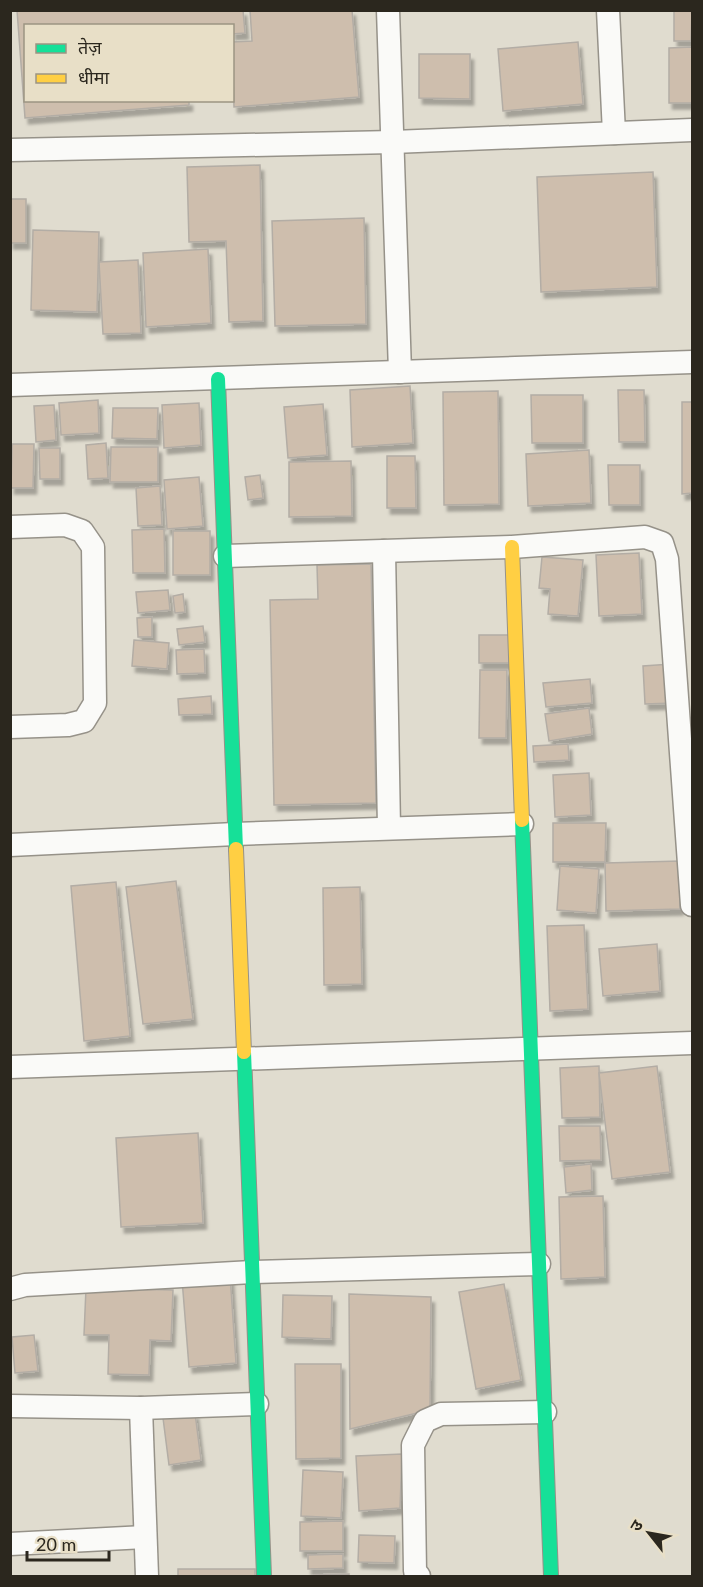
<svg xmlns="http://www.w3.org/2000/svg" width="703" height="1587" viewBox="0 0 703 1587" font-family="Lato,'Noto Sans Devanagari',sans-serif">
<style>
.building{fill:#cebead;stroke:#b3ada5;stroke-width:1.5;filter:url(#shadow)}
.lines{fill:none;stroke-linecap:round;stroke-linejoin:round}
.street-casing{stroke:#969289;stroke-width:25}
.fast-casing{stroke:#969289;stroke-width:16}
.slow-casing{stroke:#969289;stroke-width:16}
.street{stroke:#fafaf8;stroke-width:22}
.fast{stroke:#16e098;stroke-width:14}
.slow{stroke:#ffcf43;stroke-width:14}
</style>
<defs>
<filter id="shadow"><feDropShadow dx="3.5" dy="6" stdDeviation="1.5" flood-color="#0004"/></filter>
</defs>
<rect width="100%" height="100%" fill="#e0dccf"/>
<g class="building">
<polygon points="17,10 243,10 245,33 232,34 232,26 26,26 26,100 189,100 189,105 25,118"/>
<polygon points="250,10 352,10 359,97 234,107 232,42 252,41"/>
<polygon points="674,10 692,10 691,41 674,41"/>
<polygon points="578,42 583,104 503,111 498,49"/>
<polygon points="692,47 692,103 669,103 669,48"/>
<polygon points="419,54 470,54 470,99 419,98"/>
<polygon points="260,165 263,321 229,322 226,241 189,242 187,167"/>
<polygon points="653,172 657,287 541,292 537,177"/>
<rect x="10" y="199" width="16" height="44"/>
<polygon points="364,218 366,324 275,326 272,221"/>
<polygon points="33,230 99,232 97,312 31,310"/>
<polygon points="208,249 211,323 146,327 143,253"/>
<polygon points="138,260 141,333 103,334 99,262"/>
<polygon points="410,386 413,443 352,447 350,390"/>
<polygon points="618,390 644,390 645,442 619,442"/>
<polygon points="498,391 499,504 444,505 443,392"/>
<polygon points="531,395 583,395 583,443 532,443"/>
<polygon points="98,400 99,433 61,435 59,403"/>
<polygon points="682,402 692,402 692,493 682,494"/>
<polygon points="199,403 201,445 164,448 162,405"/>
<polygon points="323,404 327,455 288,458 284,407"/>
<polygon points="54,405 56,440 36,442 34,406"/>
<polygon points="113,408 158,408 157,439 112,438"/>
<polygon points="106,443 108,478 88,479 86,445"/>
<polygon points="12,444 34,444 33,488 11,488"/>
<polygon points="111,447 158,447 158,482 110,482"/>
<polygon points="39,448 60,448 60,479 40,479"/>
<polygon points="589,450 591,503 528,506 526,454"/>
<polygon points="387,456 415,456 416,508 387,508"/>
<polygon points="351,461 352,516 289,517 289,462"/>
<polygon points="608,465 640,465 640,505 609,505"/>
<polygon points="260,475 263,498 248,500 245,477"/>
<polygon points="199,477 203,526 167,529 164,480"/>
<polygon points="160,486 162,525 138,526 136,488"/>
<polygon points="164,529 165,573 133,573 132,530"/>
<rect x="173" y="531" width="37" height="44"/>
<polygon points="639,553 642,614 599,616 596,555"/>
<polygon points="542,557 583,560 578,616 548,614 550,589 539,588"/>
<polygon points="371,564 376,803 274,805 270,600 318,599 317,565"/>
<polygon points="168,590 170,610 138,613 136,592"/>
<polygon points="183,594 185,612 175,613 173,596"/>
<polygon points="152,617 152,637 138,637 137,618"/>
<polygon points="203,626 205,642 179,645 177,629"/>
<rect x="479" y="635" width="30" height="28"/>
<polygon points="134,640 169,643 167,669 132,666"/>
<polygon points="204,649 205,673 177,674 176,650"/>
<polygon points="671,664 673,703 645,704 643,666"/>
<polygon points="480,670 507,670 506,738 479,738"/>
<polygon points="590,679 592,703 546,707 543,683"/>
<polygon points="211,696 212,714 179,715 178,699"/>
<polygon points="589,708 592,734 549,741 545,714"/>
<polygon points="568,744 569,760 534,762 533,746"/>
<polygon points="589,773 591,815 555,817 553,775"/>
<polygon points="553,823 606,823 605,862 553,862"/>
<polygon points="680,861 680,909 606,911 605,863"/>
<polygon points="560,866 599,869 596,913 557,910"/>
<polygon points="176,881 193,1019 143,1024 126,887"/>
<polygon points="116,882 130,1036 84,1041 71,886"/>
<polygon points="360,887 362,984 324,985 323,888"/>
<polygon points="584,925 588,1009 550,1011 547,926"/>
<polygon points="657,944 660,991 603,996 599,949"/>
<polygon points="599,1066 600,1117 562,1118 560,1068"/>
<polygon points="657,1066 670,1172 612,1179 599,1073"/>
<polygon points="559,1126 600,1126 601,1160 560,1161"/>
<polygon points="198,1133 203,1223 121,1227 116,1138"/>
<polygon points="591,1164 592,1190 566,1193 564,1167"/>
<polygon points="603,1196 605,1277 561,1279 559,1197"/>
<polygon points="230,1275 236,1363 189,1367 182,1279"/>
<polygon points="504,1284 521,1380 476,1389 459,1292"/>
<polygon points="86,1288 173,1290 171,1341 150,1340 149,1375 108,1374 109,1335 84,1335"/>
<polygon points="349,1294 431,1297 430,1410 350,1429"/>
<polygon points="283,1295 332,1296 331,1339 282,1337"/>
<polygon points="34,1335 38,1371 15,1373 12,1337"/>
<polygon points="295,1364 341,1364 341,1458 296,1459"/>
<polygon points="195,1413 201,1460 169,1465 163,1418"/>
<polygon points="402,1454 400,1508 359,1511 356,1456"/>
<polygon points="303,1470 343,1472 341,1518 301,1516"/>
<polygon points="343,1521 343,1551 300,1551 300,1522"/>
<polygon points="359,1535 395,1536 394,1563 358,1562"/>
<polygon points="343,1554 343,1568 308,1569 308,1555"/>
<rect x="178" y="1569" width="77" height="7"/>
<polygon points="349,1574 349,1576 313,1576 313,1575"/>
</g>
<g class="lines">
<g class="street-casing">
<g id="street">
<polyline points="388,10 400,372"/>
<polyline points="608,10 614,133"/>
<polyline points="10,150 393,142 692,130"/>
<polyline points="10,385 692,362"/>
<polyline points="10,527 65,525 82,531 93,547 95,703 84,721 68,725 10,727"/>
<polyline points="384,551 389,828"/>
<polyline points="225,556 512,547 645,537 662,543 667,559 692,905"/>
<polyline points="10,845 235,834 522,824"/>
<polyline points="10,1067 692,1043"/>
<polyline points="10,1289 25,1285 252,1272 539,1264"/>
<polyline points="10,1406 141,1408 257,1404"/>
<polyline points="141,1408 147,1576"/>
<polyline points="10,1544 145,1537"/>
<polyline points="419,1576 415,1571 413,1445 425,1421 441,1414 545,1412"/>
</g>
</g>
<g class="fast-casing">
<g id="fast">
<polyline points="218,379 236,849"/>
<polyline points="522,820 551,1576"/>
<polyline points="244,1052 264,1576"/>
</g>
</g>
<g class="slow-casing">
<g id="slow">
<polyline points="512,547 522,820"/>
<polyline points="236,849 244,1052"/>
</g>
</g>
<use href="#street" class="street"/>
<use href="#fast" class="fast"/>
<use href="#slow" class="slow"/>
</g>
<rect width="703" height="1587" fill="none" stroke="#2b271e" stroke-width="24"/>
<rect x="24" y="24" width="210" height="78" fill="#e8dfc7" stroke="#9c9583" stroke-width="1.5"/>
<rect x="36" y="44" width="30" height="9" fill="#16e098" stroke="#9c9583" stroke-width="1.5"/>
<text x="78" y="54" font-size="18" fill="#2b271e">तेज़</text>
<rect x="36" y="74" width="30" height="9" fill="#ffcf43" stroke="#9c9583" stroke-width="1.5"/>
<text x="78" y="84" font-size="18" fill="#2b271e">धीमा</text>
<g transform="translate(649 1533) rotate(301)" stroke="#e8dfc7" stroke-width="4.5" paint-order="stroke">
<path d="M0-4.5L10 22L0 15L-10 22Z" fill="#2b271e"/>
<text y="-9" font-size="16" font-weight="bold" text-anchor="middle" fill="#2b271e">उ</text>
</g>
<path d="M27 1551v9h82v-9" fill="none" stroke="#2b271e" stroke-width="3"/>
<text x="36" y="1551" font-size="18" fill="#2b271e" stroke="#e8dfc7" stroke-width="4.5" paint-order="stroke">20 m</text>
</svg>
